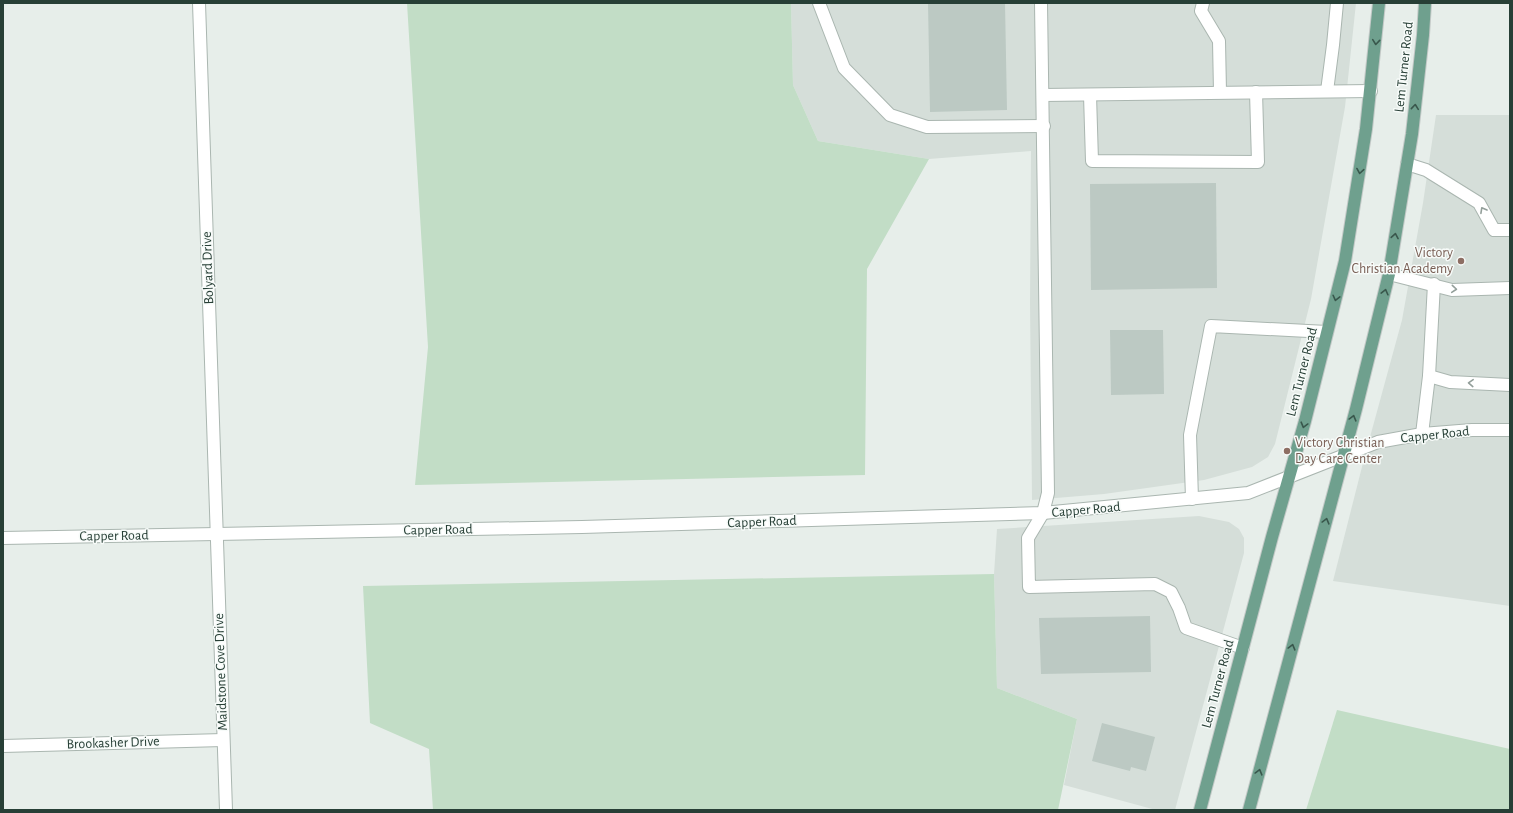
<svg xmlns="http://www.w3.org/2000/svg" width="1513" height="813" viewBox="0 0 1513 813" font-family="'Alegreya Sans',sans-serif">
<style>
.built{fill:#d5ded9}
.green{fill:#c2ddc6}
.building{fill:#bcc9c3}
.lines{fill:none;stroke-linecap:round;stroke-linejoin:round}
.minor-casing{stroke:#aab6b0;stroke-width:14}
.major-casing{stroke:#c3c9c7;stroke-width:14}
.minor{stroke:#fff;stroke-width:12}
.major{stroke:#6fa08e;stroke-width:12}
.oneway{stroke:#39574c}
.oneway2{stroke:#939f9a}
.education-dot{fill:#8d6e63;stroke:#f7fbf9;stroke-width:1.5}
.labels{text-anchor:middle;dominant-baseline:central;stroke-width:3;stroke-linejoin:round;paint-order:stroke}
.street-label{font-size:14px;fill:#273f36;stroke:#f7fbf9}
.education-label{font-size:14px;fill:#785e54;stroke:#f7fbf9;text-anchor:end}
</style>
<rect width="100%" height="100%" fill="#e7eeea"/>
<g class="built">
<polygon points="791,3 1356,3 1345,107 1311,299 1275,444 1268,457 1252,467 1204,480 1104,494 1032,500 1030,303 1031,151 929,159 818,141 793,85"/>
<polygon points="1436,115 1510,115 1510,606 1333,581 1364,459 1402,320 1423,203"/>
<polygon points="1199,516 1229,522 1239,529 1244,538 1244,553 1175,810 1156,810 1064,785 1077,719 997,688 994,574 997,529"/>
</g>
<g class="green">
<polygon points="407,3 791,3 793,85 818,141 929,159 867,269 865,475 415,485 428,347"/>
<polygon points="994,574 997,688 1077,719 1058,810 433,810 429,749 370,723 363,586"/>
<polygon points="1337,710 1510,749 1510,810 1306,810"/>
</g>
<g class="building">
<polygon points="928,3 1005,3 1007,110 930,112"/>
<polygon points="1216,183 1217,288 1091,290 1090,184"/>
<polygon points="1110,330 1163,330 1164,394 1111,395"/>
<polygon points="1150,616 1151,672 1041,674 1039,618"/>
<polygon points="1102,723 1155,737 1146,771 1131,767 1130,771 1092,761"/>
</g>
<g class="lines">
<g class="minor-casing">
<g id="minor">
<polyline points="199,3 226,810"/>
<polyline points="819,3 844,68 890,115 927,127 1044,126"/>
<polyline points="1041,3 1048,493 1043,513 1028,538 1029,587 1155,584 1171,592 1179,608 1186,628 1243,648"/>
<polyline points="1203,3 1201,11 1219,41 1220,92"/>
<polyline points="1327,91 1333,45 1337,3"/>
<polyline points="1043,95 1371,91"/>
<polyline points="1090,95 1092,161 1258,162 1256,92"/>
<polyline points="1407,164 1426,170 1479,203 1494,230 1510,230"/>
<polyline points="1389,274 1452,290 1510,288"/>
<polyline points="1429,376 1450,382 1510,385"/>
<polyline points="1422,434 1429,376 1434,284"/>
<polyline points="1192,499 1190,435 1211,326 1327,332"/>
<polyline points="3,538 582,527 1043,513 1248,493 1378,442 1422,434 1472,430 1510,430"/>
<polyline points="3,746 223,740"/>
</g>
</g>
<g class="major-casing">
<g id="major">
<polyline points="1200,810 1272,537 1305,421 1345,261 1366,129 1379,3"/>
<polyline points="1249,810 1356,409 1389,274 1412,134 1423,35 1425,3"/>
</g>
</g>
<use href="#minor" class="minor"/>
<use href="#major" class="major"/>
</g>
<defs><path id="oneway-chevron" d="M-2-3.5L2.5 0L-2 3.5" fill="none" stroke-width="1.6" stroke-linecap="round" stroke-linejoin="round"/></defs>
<g class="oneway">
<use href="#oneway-chevron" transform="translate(1376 42) rotate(96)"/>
<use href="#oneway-chevron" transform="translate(1415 107) rotate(-84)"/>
<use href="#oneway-chevron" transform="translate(1360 171) rotate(99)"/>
<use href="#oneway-chevron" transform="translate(1395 236) rotate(-80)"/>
<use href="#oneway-chevron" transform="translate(1385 292) rotate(-76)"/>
<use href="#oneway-chevron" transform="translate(1336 298) rotate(104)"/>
<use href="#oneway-chevron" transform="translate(1353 418) rotate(-75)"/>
<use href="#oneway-chevron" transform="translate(1304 425) rotate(105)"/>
<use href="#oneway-chevron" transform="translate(1326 521) rotate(-75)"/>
<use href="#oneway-chevron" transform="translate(1292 647) rotate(-75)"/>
<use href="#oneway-chevron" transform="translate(1259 772) rotate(-75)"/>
</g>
<g class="oneway2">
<use href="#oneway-chevron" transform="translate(1483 210) rotate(-119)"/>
<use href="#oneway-chevron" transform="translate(1454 289) rotate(5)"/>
<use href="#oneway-chevron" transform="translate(1471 383) rotate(-177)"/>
</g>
<g class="education-dot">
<circle cx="1461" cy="261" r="4"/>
<circle cx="1287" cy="451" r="4"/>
</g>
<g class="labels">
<g class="street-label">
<text transform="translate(1404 67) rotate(-84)">Lem Turner Road</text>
<text transform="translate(208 268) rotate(-92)">Bolyard Drive</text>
<text transform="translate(1302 372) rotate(-76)">Lem Turner Road</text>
<text transform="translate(1435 435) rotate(-6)">Capper Road</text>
<text transform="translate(1086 510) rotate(-5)">Capper Road</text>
<text transform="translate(762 522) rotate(-2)">Capper Road</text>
<text transform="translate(438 530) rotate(-1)">Capper Road</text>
<text transform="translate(114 536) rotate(-1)">Capper Road</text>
<text transform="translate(221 672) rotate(-92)">Maidstone Cove Drive</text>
<text transform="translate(1218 684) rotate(-75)">Lem Turner Road</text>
<text transform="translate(113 743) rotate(-2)">Brookasher Drive</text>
</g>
<g class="education-label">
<text x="1453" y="253">Victory<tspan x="1453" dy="16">Christian Academy</tspan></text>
<text x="1295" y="443" text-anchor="start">Victory Christian<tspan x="1295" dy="16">Day Care Center</tspan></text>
</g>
</g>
<rect width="1513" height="813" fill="none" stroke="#273f36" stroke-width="8"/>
</svg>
